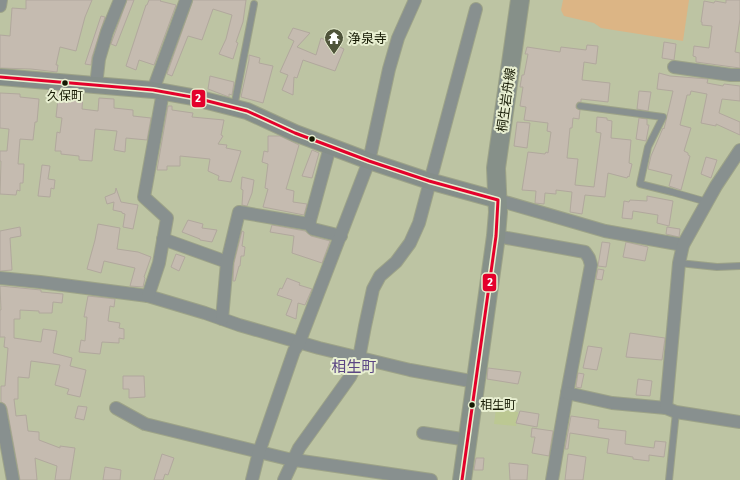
<svg xmlns="http://www.w3.org/2000/svg" width="740" height="480" viewBox="0 0 740 480" font-family="'Fira Sans','Noto Sans JP',sans-serif">
<style>
.built{fill:#bcc893}
.green{fill:#dcb585}
.building{fill:#c5bbb0;stroke:#b1a89d}
.lines{fill:none;stroke-linecap:round;stroke-linejoin:round}
.lane-casing{stroke:#9da388;stroke-width:8}
.street-casing{stroke:#9da388;stroke-width:14}
.secondary-casing{stroke:#9da388;stroke-width:18}
.primary-casing{stroke:#9da388;stroke-width:20}
.lane{stroke:#88908f;stroke-width:6}
.street{stroke:#88908f;stroke-width:12}
.secondary{stroke:#858e8a;stroke-width:16}
.primary{stroke:#869089;stroke-width:18}
.bus-1-casing{stroke:#e8efd1;stroke-width:6}
.bus-1{stroke:#e4002b;stroke-width:3}
.bus-dot{fill:#141802;stroke:#e8efd1;stroke-width:1.5}
.labels{text-anchor:middle;dominant-baseline:central;stroke-width:4;stroke-linejoin:round;paint-order:stroke}
.bus-label{font-size:12px;fill:#141802;stroke:#e8efd1}
.poi-label{font-size:13px;fill:#141802;stroke:#e8efd1;text-anchor:start}
.street-label{font-size:13px;fill:#141802;stroke:#e8efd1}
.quarter-label{font-size:15px;fill:#5b4684;stroke:#e8efd1}
.line-badge{stroke:#e8efd1;stroke-width:1.5}
.badge-label{font-size:11px;text-anchor:middle;font-weight:bold;fill:#fff}
</style>
<rect width="100%" height="100%" fill="#bdc4a3"/>
<polygon class="built" points="496,409 518,412 516,426 494,424"/>
<polygon class="green" points="563,0 689,0 683,41 601,28 594,23 564,16 561,10"/>
<g class="building">
<polygon points="26,0 92,0 85,17 76,51 60,47 56,65 58,65 57,72 31,69 0,68 0,35 10,36 12,8 26,9"/>
<polygon points="127,0 134,0 116,46 111,44"/>
<polygon points="149,0 161,0 160,1 176,5 154,65 139,60 136,70 126,66 146,5 147,5"/>
<polygon points="193,0 246,0 243,22 236,42 238,43 233,59 219,54 226,39 232,15 213,9 202,40 188,36 172,76 167,74"/>
<polygon points="726,0 740,0 740,19 735,52 740,53 740,68 696,62 696,57 693,56 694,46 709,48 712,26 702,25 702,22 701,22 704,1 714,3 715,1 726,3"/>
<polygon points="101,16 105,17 92,57 91,65 85,64"/>
<polygon points="293,28 310,33 297,47 316,55 321,38 344,49 335,71 303,60 297,78 294,77 293,95 282,90 288,75 280,72 294,41 288,38"/>
<polygon points="664,42 676,44 674,60 662,58"/>
<polygon points="587,45 598,46 596,64 584,62 582,80 610,83 608,102 581,99 581,102 578,102 576,105 576,108 580,110 579,119 573,118 572,128 570,128 567,158 578,159 575,185 594,187 601,133 596,132 597,117 607,118 607,120 612,121 611,138 631,140 629,163 632,164 629,177 628,176 627,178 608,173 605,197 585,195 582,214 570,212 572,192 556,190 556,194 545,193 544,204 535,203 536,191 522,190 528,152 545,154 546,152 548,153 551,132 547,131 548,123 524,120 526,107 520,106 523,87 520,87 522,75 524,75 528,54 525,54 527,47 560,52 561,47 586,50"/>
<polygon points="249,55 260,58 259,63 273,66 263,103 241,97 249,60"/>
<polygon points="659,73 670,76 708,79 707,83 723,86 724,84 740,86 740,101 722,99 719,113 740,122 740,135 716,124 716,126 701,123 707,94 691,91 690,95 687,95 680,125 691,128 684,151 688,153 688,155 690,156 681,190 669,186 672,175 648,169 651,156 663,128 664,129 673,91 657,89"/>
<polygon points="210,76 234,82 232,95 229,94 229,97 208,89"/>
<polygon points="48,91 83,94 82,109 98,111 99,98 114,99 114,108 133,110 133,116 151,118 147,140 126,138 125,152 114,150 117,131 95,129 92,161 79,160 79,156 61,154 61,151 55,151 57,132 60,133 62,118 56,117 58,99 47,98"/>
<polygon points="639,91 651,92 648,111 637,109"/>
<polygon points="0,93 20,94 20,97 39,99 37,122 35,122 33,140 20,139 18,164 24,164 23,183 20,183 20,191 17,190 16,195 0,194 1,161 0,161 0,151 7,151 9,129 0,128"/>
<polygon points="168,106 172,106 172,110 193,113 192,117 224,120 221,135 223,136 218,144 227,145 226,148 241,151 231,182 218,180 219,176 208,171 210,159 180,156 180,166 167,166 167,170 157,170"/>
<polygon points="639,118 647,119 647,125 649,125 646,141 636,139"/>
<polygon points="517,122 530,123 527,148 514,146"/>
<polygon points="268,136 280,136 299,145 286,189 294,191 293,202 307,204 304,215 263,207 268,189 265,188 268,164 262,162 264,151 268,152"/>
<polygon points="312,150 319,153 312,178 302,176"/>
<polygon points="706,157 717,160 711,178 701,174"/>
<polygon points="42,165 50,166 48,179 55,180 54,189 51,188 50,197 38,196"/>
<polygon points="242,177 254,180 252,193 247,206 242,205 243,190 241,189"/>
<polygon points="116,188 121,202 138,205 133,229 123,227 125,214 122,213 122,212 113,210 114,202 107,204 105,197 115,193"/>
<polygon points="647,196 673,201 669,226 657,223 658,215 633,211 632,219 622,218 624,201 629,202 630,200 647,201"/>
<polygon points="188,220 203,224 202,228 217,230 212,242 200,240 200,239 182,232"/>
<polygon points="98,224 120,228 117,249 138,252 151,257 144,277 145,278 143,287 130,286 135,268 104,261 101,273 87,269 95,240"/>
<polygon points="272,225 305,231 311,236 330,241 322,263 292,253 294,236 270,232"/>
<polygon points="20,227 21,236 10,238 12,270 0,271 0,231"/>
<polygon points="667,227 680,229 679,237 666,234"/>
<polygon points="242,231 244,232 242,246 245,247 244,256 241,256 240,266 239,266 235,281 233,281 234,263"/>
<polygon points="602,242 610,243 606,267 598,266"/>
<polygon points="626,242 648,247 645,261 623,257"/>
<polygon points="176,254 185,257 179,271 171,267"/>
<polygon points="598,269 604,270 602,280 596,279"/>
<polygon points="287,278 300,283 299,285 312,289 305,305 298,303 296,319 286,315 292,300 277,295 280,288 282,289"/>
<polygon points="0,286 41,290 41,292 63,294 62,303 53,302 52,313 39,313 39,311 20,310 20,319 14,319 14,338 41,342 43,329 57,331 53,353 72,358 70,366 86,370 80,397 67,394 69,389 55,385 60,365 31,361 29,378 18,377 18,399 14,399 16,416 26,415 28,431 39,432 39,440 60,448 60,446 75,448 70,480 55,480 57,466 35,458 37,480 20,480 7,408 5,404 1,402 1,386 5,386 8,348 4,347 5,337 0,337 0,310 1,310"/>
<polygon points="88,296 115,299 114,307 110,306 108,321 120,323 119,328 124,329 124,339 119,338 119,343 102,342 100,354 79,352 81,340 85,341 87,317 84,317"/>
<polygon points="630,333 665,338 662,360 626,357"/>
<polygon points="588,346 602,348 597,370 583,368"/>
<polygon points="488,368 521,372 518,384 487,379"/>
<polygon points="578,373 584,374 581,388 576,387"/>
<polygon points="123,376 144,376 145,397 129,398 129,389 123,389"/>
<polygon points="638,379 652,381 650,396 636,395"/>
<polygon points="78,406 87,407 84,420 75,418"/>
<polygon points="520,411 539,414 537,427 516,423"/>
<polygon points="571,416 599,420 598,428 626,431 625,444 654,448 655,441 666,442 664,457 649,455 649,461 633,459 633,457 607,453 609,439 570,433 568,449 565,449"/>
<polygon points="532,428 553,431 549,456 532,453 535,437 531,437"/>
<polygon points="162,454 174,458 168,475 165,474 163,480 154,480"/>
<polygon points="568,454 586,457 583,480 565,480"/>
<polygon points="476,458 484,458 483,470 474,470"/>
<polygon points="509,463 528,465 527,480 510,480"/>
<polygon points="105,467 121,470 120,480 103,480"/>
</g>
<g class="lines">
<g class="lane-casing">
<g id="lane">
<polyline points="580,106 663,117 648,147 640,184 672,192 707,202"/>
<polyline points="234,107 254,4"/>
<polyline points="679,263 717,267 740,266"/>
<polyline points="669,480 676,412"/>
</g>
</g>
<g class="street-casing">
<g id="street">
<polyline points="0,6 1,0"/>
<polyline points="674,67 731,75 740,75"/>
<polyline points="96,85 99,59 107,32 120,0"/>
<polyline points="153,90 186,0"/>
<polyline points="498,200 605,231 683,245"/>
<polyline points="309,224 330,147"/>
<polyline points="496,236 585,252 589,258 591,265 567,393 552,480"/>
<polyline points="163,239 227,262"/>
<polyline points="0,278 40,282 148,296 205,313 239,325 319,348 410,370 476,382"/>
<polyline points="148,296 159,263 167,218 144,197 163,92"/>
<polyline points="222,319 227,262 239,212 309,224 313,229 341,236"/>
<polyline points="567,393 612,403 666,408 676,412 740,422"/>
<polyline points="116,408 145,424 288,459 431,480"/>
<polyline points="666,408 679,263 683,245 716,186 740,150"/>
<polyline points="0,409 13,480"/>
<polyline points="423,433 468,440"/>
<polyline points="252,480 259,452 294,351 299,343 369,161 389,69 398,38 415,0"/>
<polyline points="284,480 299,448 350,377 359,358 365,326 373,289 380,276 396,262 410,243 419,223 476,9"/>
</g>
</g>
<g class="secondary-casing">
<polyline id="secondary" points="0,77 153,90 192,97 247,111 295,133 369,161 429,181 498,200"/>
</g>
<g class="primary-casing">
<polyline id="primary" points="462,480 496,236 498,212 496,168 520,0"/>
</g>
<use href="#lane" class="lane"/>
<use href="#street" class="street"/>
<use href="#secondary" class="secondary"/>
<use href="#primary" class="primary"/>
<g class="bus-1-casing">
<polyline id="bus-1" points="0,77 153,90 192,97 247,111 295,133 369,161 429,181 498,200 496,236 462,480"/>
</g>
<use href="#bus-1" class="bus-1"/>
</g>
<defs>
<g id="temple-pin" transform="scale(1)"><path d="M0 17L-7.5 6A9.5 9.5 0 1 1 7.5 6Z" fill="#4f543a" stroke="#e8efd1"/><path d="M0-6L5-2H3V0L6.5 2.5H4V6H1.5V3h-3V6H-4V2.5H-6.5L-3 0V-2H-5Z" fill="#fff"/></g>
</defs>
<g fill-rule="evenodd">
<use href="#temple-pin" x="334" y="38"/>
</g>
<g class="bus-dot">
<circle cx="65" cy="83" r="3.5"/>
<circle cx="312" cy="139" r="3.5"/>
<circle cx="472" cy="405" r="3.5"/>
</g>
<g class="labels">
<g class="bus-label">
<text x="65" y="96">久保町</text>
<text x="480" y="405" text-anchor="start">相生町</text>
</g>
<g class="poi-label">
<text x="348" y="38">浄泉寺</text>
</g>
<g class="street-label">
<text transform="translate(506 100) rotate(-82)">桐生岩舟線</text>
</g>
<g class="quarter-label">
<text x="354" y="367">相生町</text>
</g>
</g>
<g class="line-badge">
<rect x="191" y="89" width="15" height="19" rx="4" fill="#e4002b"/>
<rect x="482" y="273" width="15" height="19" rx="4" fill="#e4002b"/>
</g>
<g class="badge-label">
<text x="198" y="102">2</text>
<text x="490" y="286">2</text>
</g>
</svg>
